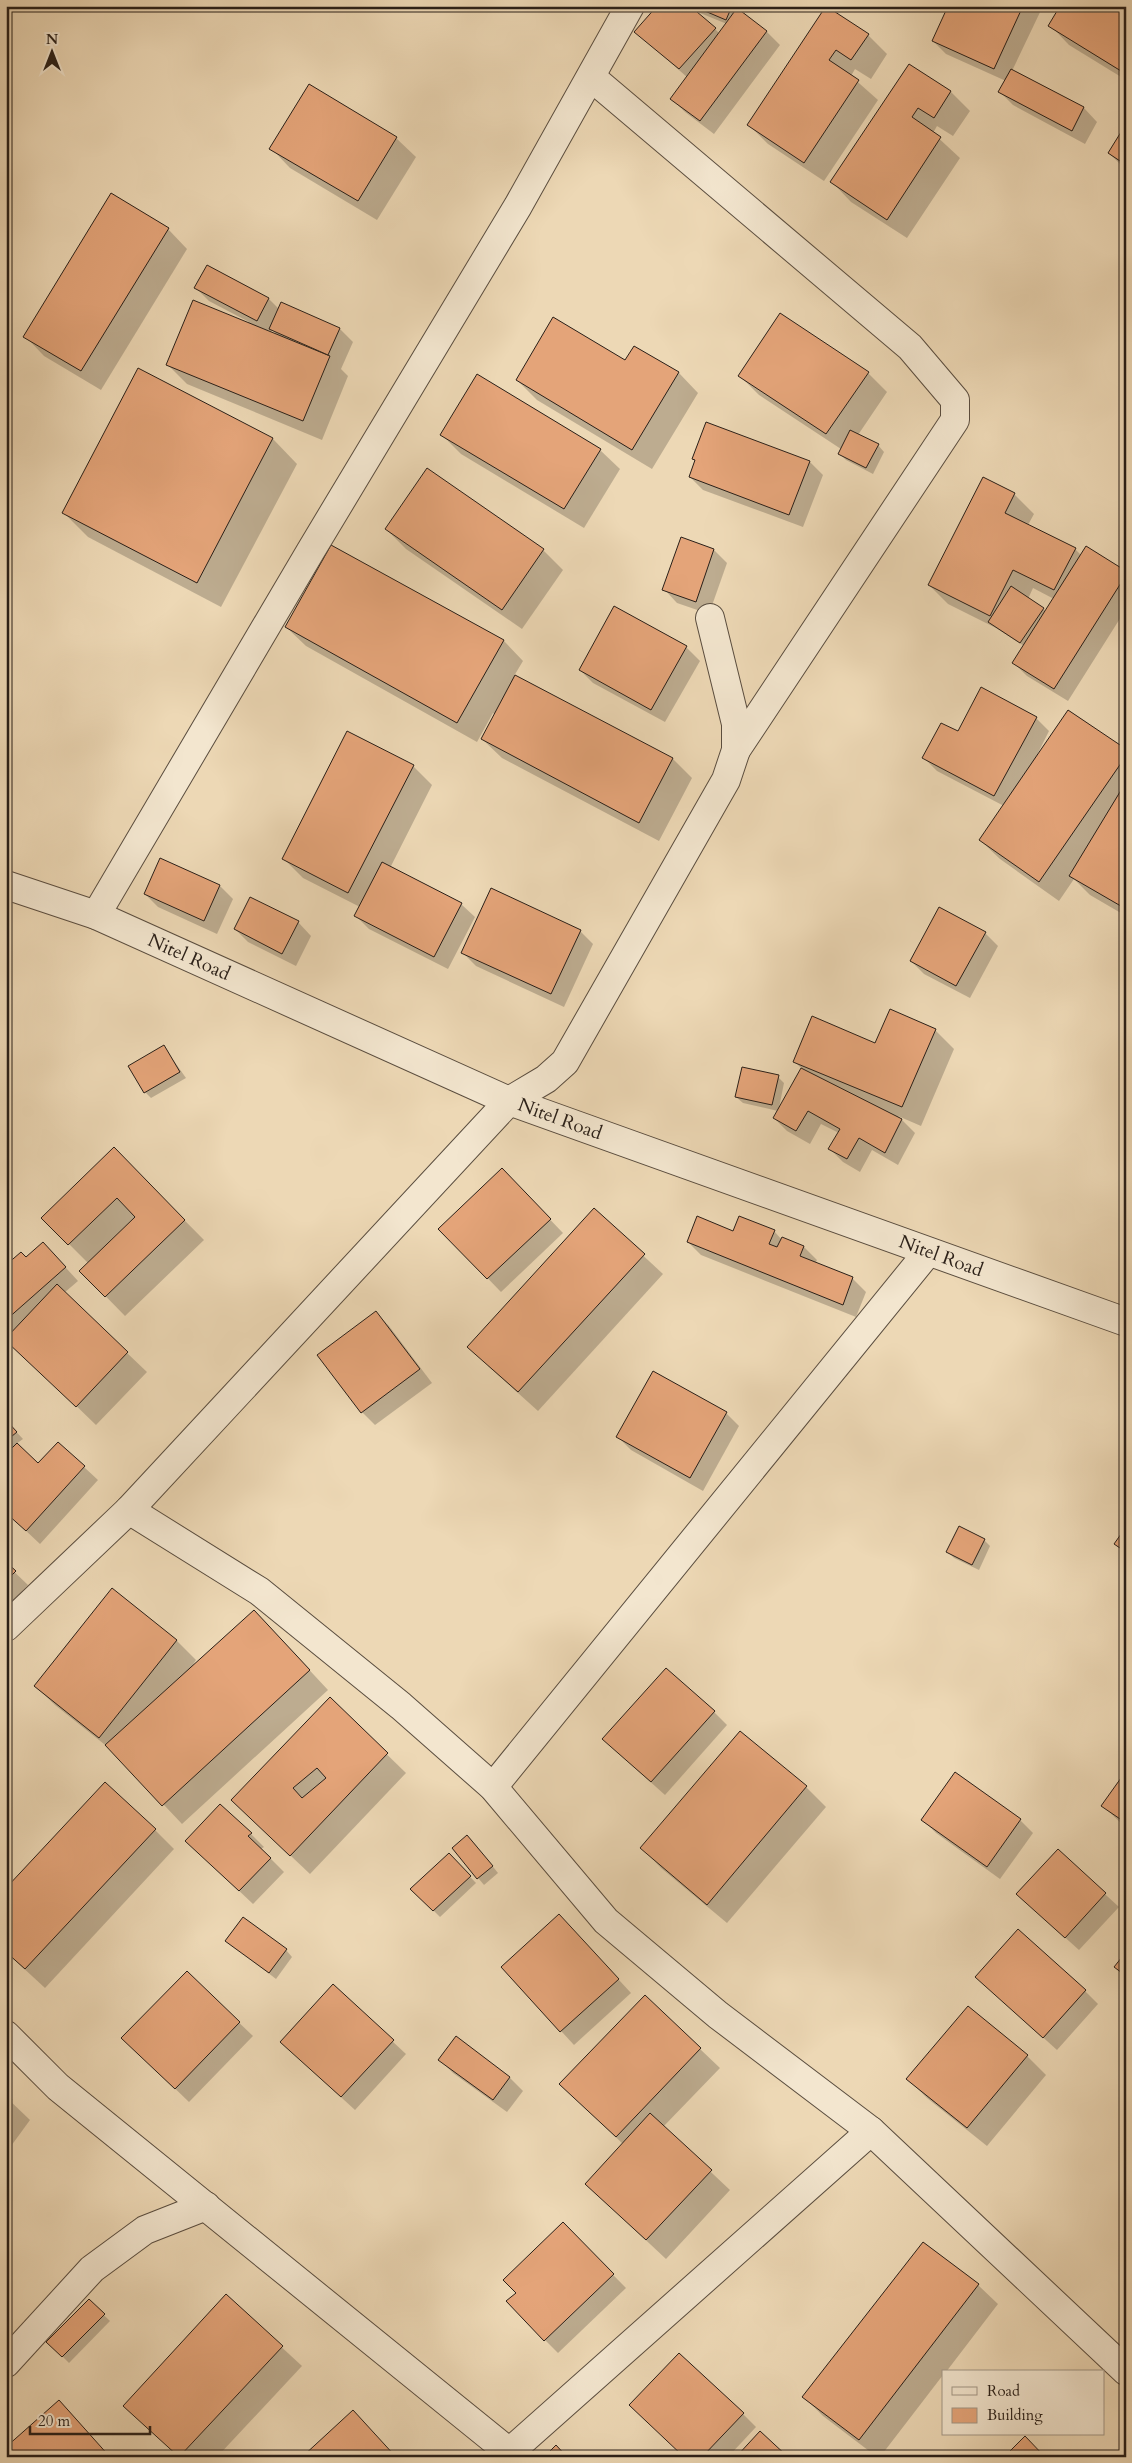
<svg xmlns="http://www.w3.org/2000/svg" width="1132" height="2463" viewBox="0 0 1132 2463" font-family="Cardo,serif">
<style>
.shadow{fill:#0003;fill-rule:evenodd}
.building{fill:#e4a479;stroke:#291f18;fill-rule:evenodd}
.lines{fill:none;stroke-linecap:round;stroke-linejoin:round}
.minor-casing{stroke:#5a4d3f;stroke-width:30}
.minor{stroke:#f3e6cf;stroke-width:28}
.labels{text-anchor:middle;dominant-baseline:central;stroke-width:4.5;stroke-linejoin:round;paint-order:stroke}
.street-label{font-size:19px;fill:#291f18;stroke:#f3e6cf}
</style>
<rect width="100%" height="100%" fill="#edd8b5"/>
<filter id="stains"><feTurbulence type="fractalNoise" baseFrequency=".004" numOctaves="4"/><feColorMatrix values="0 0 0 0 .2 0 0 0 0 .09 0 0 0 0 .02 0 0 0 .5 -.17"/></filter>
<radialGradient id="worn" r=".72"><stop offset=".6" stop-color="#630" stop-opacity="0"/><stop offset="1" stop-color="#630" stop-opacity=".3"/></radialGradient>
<g class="shadow">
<polygon points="694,6 741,6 738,11 767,32 780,45 714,134 685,112 672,99 688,78 636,32 715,29 720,34 727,24 700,13"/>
<polygon points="949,6 1043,6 1012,71 1084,108 1097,122 1085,144 1013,105 1000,92 1006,81 946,54 933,41"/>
<polygon points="1126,6 1126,80 1069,45 1050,25"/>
<polygon points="827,7 868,35 887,54 871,79 855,69 851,76 878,100 824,181 768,144 749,125"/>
<polygon points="909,65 951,92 970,111 953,136 937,126 933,133 960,158 907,238 851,202 832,182"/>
<polygon points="1126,127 1126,170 1109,153"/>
<polygon points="396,138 416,157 377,220 290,168 271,148"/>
<polygon points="168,229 187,249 101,390 44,356 25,336"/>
<path d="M 207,267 L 269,299 L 279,309 L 281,304 L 340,329 L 353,342 L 341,369 L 348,376 L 322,440 L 187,384 L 168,365 L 249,322 L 209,301 L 196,288 ZM 272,330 L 278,336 L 271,333 Z"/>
<polygon points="634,348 679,373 698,393 652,469 537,400 517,380 625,362"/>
<polygon points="139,370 273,439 297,464 221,607 88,537 63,512"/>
<polygon points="868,373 887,392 858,435 878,445 884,452 873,474 846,460 839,453 841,449 759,395 740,376"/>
<polygon points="706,423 810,462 823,475 803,527 703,490 690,477 696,461 693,459"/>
<polygon points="442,435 600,450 620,469 584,528 461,454"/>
<polygon points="427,470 543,550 563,570 522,629 406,549 386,529"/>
<path d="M 1014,494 L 1034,514 L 1028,525 L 1075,549 L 1081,555 L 1126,572 L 1126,609 L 1068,701 L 1027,676 L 1014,663 L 1024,646 L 996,628 L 948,604 L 929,585 ZM 1033,588 L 1054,599 L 1046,611 L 1028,599 Z"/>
<polygon points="332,546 504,641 523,661 514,676 673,759 692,778 659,841 502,758 482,739 495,715 493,713 477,742 306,646 286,627"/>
<polygon points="714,550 727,563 709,614 677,603 664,589"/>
<polygon points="615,608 686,647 700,661 665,722 593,683 580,670"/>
<polygon points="1036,718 1049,731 1037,755 1038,756 1126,751 1126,916 1090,895 1074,879 1059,901 1000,859 980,840 1004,806 937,771 924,758 959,733"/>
<polygon points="413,766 432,785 390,868 461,904 475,917 448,969 369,929 356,916 360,907 303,878 284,859"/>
<polygon points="161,859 220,886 233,899 217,934 158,907 145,894"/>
<polygon points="298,922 311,936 296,966 248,942 235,929"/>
<polygon points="580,931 593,944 564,1007 476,966 462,952"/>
<polygon points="985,933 998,946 970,998 924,974 911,961"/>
<polygon points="935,1030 954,1049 921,1126 898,1116 915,1133 898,1165 872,1150 860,1172 843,1162 830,1149 839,1133 821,1124 810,1144 787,1131 774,1118 778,1111 743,1103 736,1097 778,1077 784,1083 779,1108 802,1069 794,1061"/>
<polygon points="164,1047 186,1078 151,1098 145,1092"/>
<polygon points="114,1149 204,1240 125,1316 81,1271 89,1264 43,1218"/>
<polygon points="515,1183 563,1233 501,1292 440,1229"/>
<polygon points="594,1210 663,1274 538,1411 488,1366"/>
<polygon points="774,1231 782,1240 804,1247 817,1260 815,1264 853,1279 866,1292 856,1317 701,1255 688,1242 734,1233"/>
<polygon points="56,1257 78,1281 64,1293 147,1372 96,1425 6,1338 6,1283 26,1258"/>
<polygon points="376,1313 389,1326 432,1383 375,1425 362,1412"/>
<polygon points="726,1413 739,1426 703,1491 631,1450 618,1437"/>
<polygon points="6,1421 23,1439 16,1444 38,1465 58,1443 98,1480 40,1544 6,1512"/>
<polygon points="984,1540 990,1546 979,1570 954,1558 948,1552"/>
<polygon points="6,1564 28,1585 6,1608"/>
<polygon points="112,1590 177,1641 196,1660 191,1668 273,1631 328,1690 182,1824 114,1752 55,1705 35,1686"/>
<polygon points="330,1699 406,1773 310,1874 252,1819"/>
<polygon points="714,1712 727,1725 665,1795 617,1752"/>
<polygon points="740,1732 806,1787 826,1807 727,1923 661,1868 642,1848"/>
<polygon points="1126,1773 1126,1828 1103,1806"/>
<polygon points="923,1820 1020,1820 1033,1833 1000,1879 936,1833"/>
<polygon points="155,1830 174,1849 45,1988 6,1952"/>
<polygon points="251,1834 264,1847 261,1849 284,1872 253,1904 200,1854"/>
<polygon points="474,1843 498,1873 484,1885 453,1848"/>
<polygon points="1058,1851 1119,1907 1079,1950 1031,1907"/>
<polygon points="449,1855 476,1883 440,1917 412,1889"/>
<polygon points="572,1929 631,1993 574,2045 502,1967"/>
<polygon points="227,1941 286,1950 292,1957 276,1979"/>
<polygon points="187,1973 253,2036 189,2102 136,2051"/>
<polygon points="976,1977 1085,1991 1098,2004 1057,2050"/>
<polygon points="333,1986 406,2054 355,2110 295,2055"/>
<polygon points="456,2038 510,2078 523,2091 507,2112 453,2073 440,2060"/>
<polygon points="700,2049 720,2068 663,2127 730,2190 666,2259 586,2184 623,2144 580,2103"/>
<polygon points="1027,2056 1046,2075 987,2146 927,2098 908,2079"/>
<polygon points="6,2097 30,2120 6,2153"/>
<polygon points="563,2224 626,2288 558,2353 545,2340 518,2293"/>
<polygon points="923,2243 978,2285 998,2304 946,2372 943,2372 943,2375 880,2457 877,2457 823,2416 804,2397"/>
<polygon points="226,2296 302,2366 217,2457 179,2457 144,2425"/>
<polygon points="89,2301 110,2321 69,2363 48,2342"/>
<polygon points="743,2414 756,2427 728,2457 685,2457"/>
</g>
<g class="building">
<polygon points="657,6 690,6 716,28 679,69 634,32"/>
<polygon points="693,6 732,6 726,20"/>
<polygon points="826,6 869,34 851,60 836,50 829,60 859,80 804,163 747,125"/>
<polygon points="948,6 1023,6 994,69 932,41"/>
<polygon points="1060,6 1126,6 1126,63 1121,71 1048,26"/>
<polygon points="737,8 767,31 700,121 670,99"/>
<polygon points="909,64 951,91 934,118 918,108 912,117 941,137 887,220 830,182"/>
<polygon points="1011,69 1084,107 1072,131 998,92"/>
<polygon points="309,84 397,137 358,201 269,149"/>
<polygon points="1126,124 1126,165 1108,153"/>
<polygon points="111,193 169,228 81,371 23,337"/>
<polygon points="207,265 269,298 257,321 194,288"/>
<polygon points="193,300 330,356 303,421 166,365"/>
<polygon points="281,302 340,328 328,355 269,329"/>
<polygon points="780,313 869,372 826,434 738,376"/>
<polygon points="553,317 625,360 634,346 679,372 632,450 516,380"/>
<polygon points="138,368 273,438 197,583 62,513"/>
<polygon points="477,374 601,449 564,509 440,435"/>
<polygon points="706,422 810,461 789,515 689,477 695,460 692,459"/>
<polygon points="850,430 879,444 866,468 838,454"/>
<polygon points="427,468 544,549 502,610 385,529"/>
<polygon points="983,477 1015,493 1005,513 1076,548 1054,590 1013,570 990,616 928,585"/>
<polygon points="681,537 714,549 696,602 662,590"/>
<polygon points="331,545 504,640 457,723 285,627"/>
<polygon points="1086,546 1126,571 1126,575 1054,689 1012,663"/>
<polygon points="1011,586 1044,608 1020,643 988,622"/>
<polygon points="614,606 687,646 651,710 579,670"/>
<polygon points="515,675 673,758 639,823 481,739"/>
<polygon points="981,687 1037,717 994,796 922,758 941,723 958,731"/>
<polygon points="1068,710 1126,749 1126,756 1039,882 979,840"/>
<polygon points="347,731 414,765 348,893 282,859"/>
<polygon points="1126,782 1126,909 1069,876"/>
<polygon points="160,858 220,885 204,921 144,894"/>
<polygon points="382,862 462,903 434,957 354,916"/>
<polygon points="491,888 581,930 551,994 461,953"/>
<polygon points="250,897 299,921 282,954 234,929"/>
<polygon points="939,907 986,932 956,986 910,961"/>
<polygon points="890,1009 936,1029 902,1107 793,1062 812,1016 875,1043"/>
<polygon points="164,1045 180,1072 144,1093 128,1066"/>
<polygon points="742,1067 779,1075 772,1105 735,1097"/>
<polygon points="801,1068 902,1119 885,1153 859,1138 847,1159 828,1149 840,1129 808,1111 796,1131 773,1118"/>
<polygon points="114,1147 185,1220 105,1297 79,1271 135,1217 117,1198 68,1245 41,1218"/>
<polygon points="502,1168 551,1219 487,1279 438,1229"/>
<polygon points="594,1208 645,1254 518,1392 467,1347"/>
<polygon points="697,1216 733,1231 739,1216 775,1230 769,1244 777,1247 782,1237 804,1246 800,1256 853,1277 843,1305 687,1242"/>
<polygon points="43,1242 66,1267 6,1320 6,1265 21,1252 26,1257"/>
<polygon points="57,1284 128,1352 76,1407 6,1341 6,1338"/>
<polygon points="376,1311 420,1369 361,1413 317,1355"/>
<polygon points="653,1371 727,1412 690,1478 616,1437"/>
<polygon points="6,1420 17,1432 6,1441"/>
<polygon points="58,1442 85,1466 26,1531 6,1513 6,1454 17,1443 38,1463"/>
<polygon points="959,1526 985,1539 972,1565 946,1552"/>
<polygon points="1126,1527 1126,1552 1114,1544"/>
<polygon points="6,1562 16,1571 6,1581"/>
<polygon points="112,1588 177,1640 99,1738 34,1686"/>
<polygon points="254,1610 310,1670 162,1806 105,1745"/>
<polygon points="666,1668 715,1711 651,1782 602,1739"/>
<path d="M 330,1697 L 388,1753 L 290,1856 L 231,1800 ZM 317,1768 L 326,1778 L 302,1798 L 293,1788 Z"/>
<polygon points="740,1731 807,1786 707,1905 640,1848"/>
<polygon points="1126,1771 1126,1823 1101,1806"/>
<polygon points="955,1772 1021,1819 987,1867 921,1820"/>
<polygon points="105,1782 156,1829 25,1969 6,1952 6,1888"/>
<polygon points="220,1804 252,1833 248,1836 271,1858 239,1891 185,1841"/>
<polygon points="467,1835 493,1866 477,1879 452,1848"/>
<polygon points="1058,1849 1106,1893 1065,1938 1016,1894"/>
<polygon points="449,1853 471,1876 433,1911 410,1889"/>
<polygon points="559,1914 619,1979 560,2032 501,1967"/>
<polygon points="243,1917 287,1949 269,1973 225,1941"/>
<polygon points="1018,1929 1086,1990 1043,2038 975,1977"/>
<polygon points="1126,1952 1126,1976 1114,1967"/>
<polygon points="187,1971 240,2022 175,2089 121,2038"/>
<polygon points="333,1984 394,2040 341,2097 280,2042"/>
<polygon points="645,1995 701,2048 616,2137 559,2084"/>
<polygon points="968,2006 1028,2055 967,2128 906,2079"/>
<polygon points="456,2036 510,2077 493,2100 438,2060"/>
<polygon points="6,2095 12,2099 6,2107"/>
<polygon points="650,2113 712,2170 646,2240 585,2184"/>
<polygon points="563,2222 614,2274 544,2341 506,2301 516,2293 503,2280"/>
<polygon points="923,2242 979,2284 859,2440 802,2397"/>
<polygon points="226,2294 283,2346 179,2457 123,2406"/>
<polygon points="89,2299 105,2314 62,2357 46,2342"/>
<polygon points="679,2353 744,2413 702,2457 684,2457 629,2405"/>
<polygon points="59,2400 110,2457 6,2457 6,2447"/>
<polygon points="353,2410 396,2457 302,2457"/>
<polygon points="760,2431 788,2457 736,2457"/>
<polygon points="1025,2436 1045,2457 1004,2457"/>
<polygon points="556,2445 567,2457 544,2457"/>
</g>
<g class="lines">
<g class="minor-casing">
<g id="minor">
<polyline points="591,77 910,347 955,400 955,420 736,750"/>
<polyline points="6,885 96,915 509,1101 1126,1322"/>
<polyline points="96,915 310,552 518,206 630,6"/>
<polyline points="129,1510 259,1591 401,1706 493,1787 606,1921 718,2015 871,2131 1126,2371"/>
<polyline points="6,1627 129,1510 509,1101 546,1079 565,1062 726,780 736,750 736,724 710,618"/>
<polyline points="493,1787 928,1252"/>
<polyline points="6,2035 58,2087 509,2452"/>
<polyline points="6,2363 92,2269 145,2230 206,2206"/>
<polyline points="504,2457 871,2131"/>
</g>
</g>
<use href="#minor" class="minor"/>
</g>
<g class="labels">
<g class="street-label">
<text transform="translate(189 957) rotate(24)">Nitel Road</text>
<text transform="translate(560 1119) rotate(20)">Nitel Road</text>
<text transform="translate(941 1256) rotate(20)">Nitel Road</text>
</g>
</g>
<rect width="1132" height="2463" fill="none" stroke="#edd8b5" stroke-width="25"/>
<rect x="8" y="8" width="1117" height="2448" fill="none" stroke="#291f18" stroke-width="2.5"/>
<rect x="12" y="12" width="1107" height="2438" fill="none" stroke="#291f18"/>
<rect x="942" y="2370" width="162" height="65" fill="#f3e6cf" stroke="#a29686"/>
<rect x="952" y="2387" width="25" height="8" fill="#f3e6cf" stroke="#a29686"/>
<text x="987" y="2396" font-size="15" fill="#291f18">Road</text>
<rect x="952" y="2408" width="25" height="15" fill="#e4a479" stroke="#a29686"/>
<text x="987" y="2420" font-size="15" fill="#291f18">Building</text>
<g transform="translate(52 52)" stroke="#f3e6cf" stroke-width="4" paint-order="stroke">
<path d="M0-4L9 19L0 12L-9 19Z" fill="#291f18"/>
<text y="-8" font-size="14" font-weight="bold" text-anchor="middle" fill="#291f18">N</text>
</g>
<path d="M30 2426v8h120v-8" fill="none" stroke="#291f18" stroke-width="2.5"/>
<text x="38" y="2426" font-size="15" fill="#291f18" stroke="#f3e6cf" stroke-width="4" paint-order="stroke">20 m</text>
<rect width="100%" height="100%" filter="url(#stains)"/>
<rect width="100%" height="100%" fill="url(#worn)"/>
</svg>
